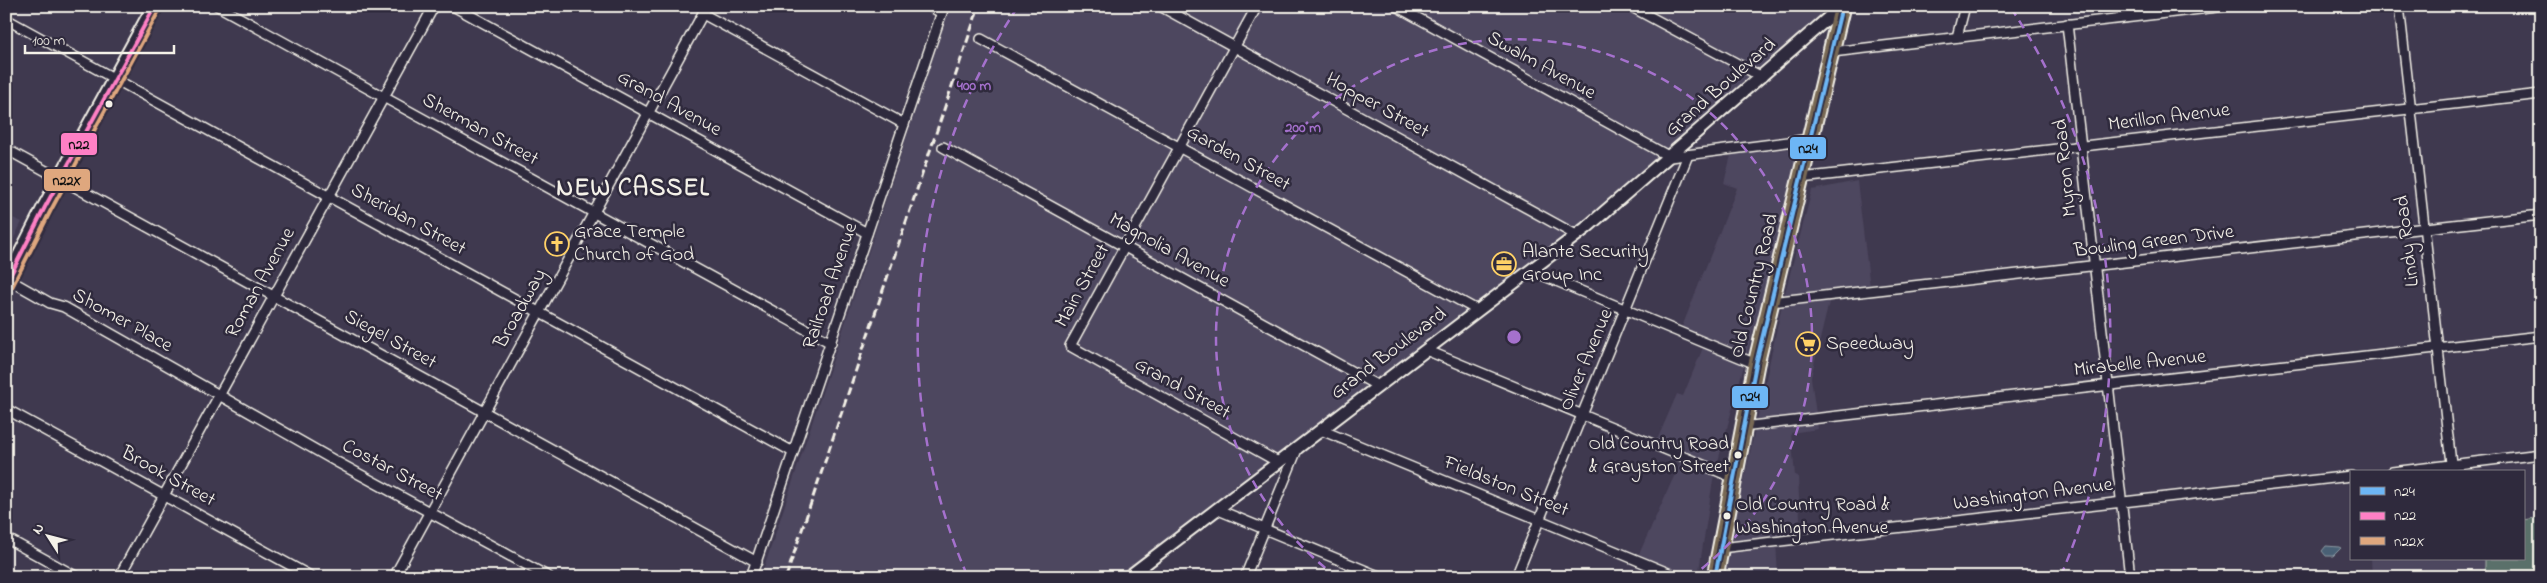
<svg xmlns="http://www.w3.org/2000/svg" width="2547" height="583" viewBox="0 0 2547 583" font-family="'Indie Flower',sans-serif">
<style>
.built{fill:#4d465e}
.green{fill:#5a706a;stroke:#a7b0a9}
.water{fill:#4a6175;stroke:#8e9ba3}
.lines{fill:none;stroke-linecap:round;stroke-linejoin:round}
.minor-casing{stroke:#f4f1e8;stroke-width:12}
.tertiary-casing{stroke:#f4f1e8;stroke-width:15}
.secondary-casing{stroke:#f4f1e8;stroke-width:18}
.primary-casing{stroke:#f4f1e8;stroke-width:19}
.minor{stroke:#2f2a3d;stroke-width:9}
.tertiary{stroke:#2f2a3d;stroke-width:11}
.secondary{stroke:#2f2a3d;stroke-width:14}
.primary{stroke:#786954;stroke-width:15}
.rail{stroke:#f4f1e8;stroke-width:3;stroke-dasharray:8 4;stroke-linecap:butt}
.bus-1-casing{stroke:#2f2a3d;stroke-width:8}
.bus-2-casing{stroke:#2f2a3d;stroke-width:8}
.bus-3-casing{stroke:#2f2a3d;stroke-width:8}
.bus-1{stroke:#6db6f5;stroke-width:4}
.bus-2{stroke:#ff80c5;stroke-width:4}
.bus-3{stroke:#dfa77e;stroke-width:4}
.ring{fill:none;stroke:#a571cd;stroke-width:2.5;stroke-dasharray:9 6}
.bus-dot{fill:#f4f1e8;stroke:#2f2a3d;stroke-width:2}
.labels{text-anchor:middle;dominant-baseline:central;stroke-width:5;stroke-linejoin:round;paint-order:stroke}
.bus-label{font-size:19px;fill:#f4f1e8;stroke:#2f2a3d;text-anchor:end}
.street-label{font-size:20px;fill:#f4f1e8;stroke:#2f2a3d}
.poi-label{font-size:20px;fill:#f4f1e8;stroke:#2f2a3d;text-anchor:start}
.district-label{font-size:25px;font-weight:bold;letter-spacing:1px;fill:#f4f1e8;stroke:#2f2a3d}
.centre{fill:#a571cd;stroke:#2f2a3d;stroke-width:2.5}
.ring-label{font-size:15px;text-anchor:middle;font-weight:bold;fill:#a571cd;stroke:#2f2a3d;stroke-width:5;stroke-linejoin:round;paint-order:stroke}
.line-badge{stroke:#2f2a3d;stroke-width:2}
.pale-badge-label{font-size:14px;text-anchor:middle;font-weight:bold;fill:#111}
</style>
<rect width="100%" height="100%" fill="#3f394f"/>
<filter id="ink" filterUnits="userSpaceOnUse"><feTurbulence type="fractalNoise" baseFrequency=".02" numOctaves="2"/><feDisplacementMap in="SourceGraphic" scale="10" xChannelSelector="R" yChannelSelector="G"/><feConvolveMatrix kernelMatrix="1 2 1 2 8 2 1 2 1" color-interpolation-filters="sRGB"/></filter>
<g filter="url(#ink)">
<g class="built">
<polygon points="950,6 1832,6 1659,158 1554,245 1116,577 761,577"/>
<polygon points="1803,147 1713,480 1698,577 1652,577 1657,564 1639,554 1685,452 1657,440 1677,394 1683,396 1707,338 1682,327 1737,188 1724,183 1731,155"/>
<polygon points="1857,181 1870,287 1831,294 1811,377 1818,429 1791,433 1795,475 1798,476 1801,537 1776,541 1778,577 1723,577 1783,300 1812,190"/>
<polygon points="6,215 22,222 6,254"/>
<polygon points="2541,517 2541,577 2372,577 2371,559 2523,559 2523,520"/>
</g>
<polygon class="green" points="2541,517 2541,577 2485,577 2485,559 2523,559 2523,520"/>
<polygon class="water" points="2326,546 2339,547 2341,548 2333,556 2326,556 2322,551"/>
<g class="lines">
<g class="minor-casing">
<g id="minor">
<polyline points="218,6 831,343"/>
<polyline points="453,6 867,233"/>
<polyline points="929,6 942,13"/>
<polyline points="1160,6 1576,235"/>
<polyline points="1257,6 1070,346 1278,462"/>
<polyline points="1396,6 1670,157 1811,139"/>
<polyline points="1630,6 1762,77"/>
<polyline points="2399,6 2452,472"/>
<polyline points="703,14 904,124"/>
<polyline points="6,19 793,452"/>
<polyline points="2067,24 2130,577"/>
<polyline points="1957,37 1965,6"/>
<polyline points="981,39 1477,310"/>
<polyline points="1832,52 2226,6"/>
<polyline points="943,147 1378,386"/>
<polyline points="6,149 757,562"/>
<polyline points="1801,178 2541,94"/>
<polyline points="1530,270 1756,364"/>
<polyline points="6,278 50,303 64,307 337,462 549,577"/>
<polyline points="1771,302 2541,215"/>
<polyline points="1426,350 1732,477"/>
<polyline points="6,409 312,577"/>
<polyline points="1742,427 2541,336"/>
<polyline points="1321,430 1678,577"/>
<polyline points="2392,472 2541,454"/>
<polyline points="1216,509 1381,577"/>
<polyline points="6,538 77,577"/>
<polyline points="1720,548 2351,476"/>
<polyline points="119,577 434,6"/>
<polyline points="394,577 707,6"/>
<polyline points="751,577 944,6"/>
<polyline points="1245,577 1298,447"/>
<polyline points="1516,577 1688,155"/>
</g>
</g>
<g class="tertiary-casing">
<polyline id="tertiary" points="1128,577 1586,228 1842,6"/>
</g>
<g class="secondary-casing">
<polyline id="secondary" points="6,284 45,207 155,6"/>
</g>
<g class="primary-casing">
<polyline id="primary" points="1715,577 1756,364 1842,6"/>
</g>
<use href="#minor" class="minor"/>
<use href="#tertiary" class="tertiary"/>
<use href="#secondary" class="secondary"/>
<use href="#primary" class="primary"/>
<polyline class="rail" points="786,577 979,6"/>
<g class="bus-1-casing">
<polyline id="bus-1" points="1715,577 1756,364 1842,6"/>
</g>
<g class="bus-2-casing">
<polyline id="bus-2" points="6,284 45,207 155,6"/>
</g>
<g class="bus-3-casing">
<polyline id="bus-3" points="12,287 51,210 160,9"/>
</g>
<use href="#bus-1" class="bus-1"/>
<use href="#bus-2" class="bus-2"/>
<use href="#bus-3" class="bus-3"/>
</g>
</g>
<g class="ring">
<path d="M1337 577A298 298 0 1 1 1691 577"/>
<path d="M967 575A596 596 0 0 1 1017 8M2011 8A596 596 0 0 1 2061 575"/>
</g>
<defs>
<g id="church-ring" transform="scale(1.25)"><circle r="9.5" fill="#2f2a3d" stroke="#ffd166" stroke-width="1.5"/><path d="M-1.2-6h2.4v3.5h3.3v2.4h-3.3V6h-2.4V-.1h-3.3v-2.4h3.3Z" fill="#ffd166"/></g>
<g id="office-ring" transform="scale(1.25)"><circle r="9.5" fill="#2f2a3d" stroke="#ffd166" stroke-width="1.5"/><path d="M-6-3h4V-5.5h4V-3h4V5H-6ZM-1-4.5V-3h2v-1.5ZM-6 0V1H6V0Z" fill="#ffd166"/></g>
<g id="supermarket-ring" transform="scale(1.25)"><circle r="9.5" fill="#2f2a3d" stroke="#ffd166" stroke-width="1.5"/><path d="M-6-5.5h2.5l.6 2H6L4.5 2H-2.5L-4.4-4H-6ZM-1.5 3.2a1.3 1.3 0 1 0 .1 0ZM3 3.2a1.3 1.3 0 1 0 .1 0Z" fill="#ffd166"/></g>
</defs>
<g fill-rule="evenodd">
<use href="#church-ring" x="557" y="244"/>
<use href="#office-ring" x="1504" y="264"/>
<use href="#supermarket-ring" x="1808" y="344"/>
</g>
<g class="bus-dot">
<circle cx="109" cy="104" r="4.5"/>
<circle cx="1738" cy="455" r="4.5"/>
<circle cx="1727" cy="516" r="4.5"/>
</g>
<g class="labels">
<g class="bus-label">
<text x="1729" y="444">Old Country Road<tspan x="1729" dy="23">&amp; Grayston Street</tspan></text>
<text x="1736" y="505" text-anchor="start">Old Country Road &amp;<tspan x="1736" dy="23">Washington Avenue</tspan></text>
</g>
<g class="street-label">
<text transform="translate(1541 66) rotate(29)">Swalm Avenue</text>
<text transform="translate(1721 88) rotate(-41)">Grand Boulevard</text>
<text transform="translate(669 104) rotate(29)">Grand Avenue</text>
<text transform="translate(1377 106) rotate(29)">Hopper Street</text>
<text transform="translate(2169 118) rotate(-7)">Merillon Avenue</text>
<text transform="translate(480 130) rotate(29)">Sherman Street</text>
<text transform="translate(1238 159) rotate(29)">Garden Street</text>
<text transform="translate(2066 168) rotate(-96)">Myron Road</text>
<text transform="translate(408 220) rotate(29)">Sheridan Street</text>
<text transform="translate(2408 241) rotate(-97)">Lindy Road</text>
<text transform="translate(2154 242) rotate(-7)">Bowling Green Drive</text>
<text transform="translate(1169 251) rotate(29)">Magnolia Avenue</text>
<text transform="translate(261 283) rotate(-61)">Roman Avenue</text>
<text transform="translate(831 286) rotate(-71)">Railroad Avenue</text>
<text transform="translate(1083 286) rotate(-61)">Main Street</text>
<text transform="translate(1755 286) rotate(-76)">Old Country Road</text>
<text transform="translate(521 309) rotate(-61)">Broadway</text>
<text transform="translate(122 321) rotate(29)">Shomer Place</text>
<text transform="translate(390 340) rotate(29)">Siegel Street</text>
<text transform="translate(1389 354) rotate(-37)">Grand Boulevard</text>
<text transform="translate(1587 360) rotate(-67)">Oliver Avenue</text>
<text transform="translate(2140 364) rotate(-6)">Mirabelle Avenue</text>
<text transform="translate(1182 389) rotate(29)">Grand Street</text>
<text transform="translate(392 471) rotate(28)">Costar Street</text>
<text transform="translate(168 477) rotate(29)">Brook Street</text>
<text transform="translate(1506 487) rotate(22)">Fieldston Street</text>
<text transform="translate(2033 495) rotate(-7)">Washington Avenue</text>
</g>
<g class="poi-label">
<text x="574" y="232">Grace Temple<tspan x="574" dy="23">Church of God</tspan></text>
<text x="1522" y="252">Alante Security<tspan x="1522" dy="23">Group Inc</tspan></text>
<text x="1826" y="344">Speedway</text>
</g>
<g class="district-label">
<text x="633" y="189">NEW CASSEL</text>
</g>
</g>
<circle cx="1514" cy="337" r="8" class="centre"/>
<g class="ring-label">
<text x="974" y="90">400 m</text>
<text x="1303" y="132">200 m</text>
</g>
<g class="line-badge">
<rect x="60" y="132" width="38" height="24" rx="5" fill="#ff80c5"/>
<rect x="1789" y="136" width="38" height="24" rx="5" fill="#6db6f5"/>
<rect x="43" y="168" width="48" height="24" rx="5" fill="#dfa77e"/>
<rect x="1731" y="385" width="38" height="24" rx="5" fill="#6db6f5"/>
</g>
<g class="pale-badge-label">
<text x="79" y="149">n22</text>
<text x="1808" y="153">n24</text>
<text x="67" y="185">n22X</text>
<text x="1750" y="401">n24</text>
</g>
<rect width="2547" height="583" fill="none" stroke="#2f2a3d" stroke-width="25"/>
<rect x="12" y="12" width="2522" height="558" fill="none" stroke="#f4f1e8" stroke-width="2" filter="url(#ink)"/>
<rect x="2350" y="470" width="175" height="90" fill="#2f2a3d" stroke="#7e7a81"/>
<rect x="2360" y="487" width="25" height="8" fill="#6db6f5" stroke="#7e7a81"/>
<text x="2394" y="496" font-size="15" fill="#f4f1e8">n24</text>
<rect x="2360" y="512" width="25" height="8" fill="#ff80c5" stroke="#7e7a81"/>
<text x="2394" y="520" font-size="15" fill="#f4f1e8">n22</text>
<rect x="2360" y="537" width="25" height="8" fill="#dfa77e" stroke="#7e7a81"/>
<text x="2394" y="546" font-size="15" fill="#f4f1e8">n22X</text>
<g transform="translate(48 536) rotate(306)" stroke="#2f2a3d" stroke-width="4" paint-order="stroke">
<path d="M0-4L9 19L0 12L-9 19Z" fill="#f4f1e8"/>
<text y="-8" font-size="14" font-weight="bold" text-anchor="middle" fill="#f4f1e8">N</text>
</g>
<path d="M25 45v8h149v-8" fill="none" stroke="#f4f1e8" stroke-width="2.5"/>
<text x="32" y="45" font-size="15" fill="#f4f1e8" stroke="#2f2a3d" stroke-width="4" paint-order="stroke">100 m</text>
</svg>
